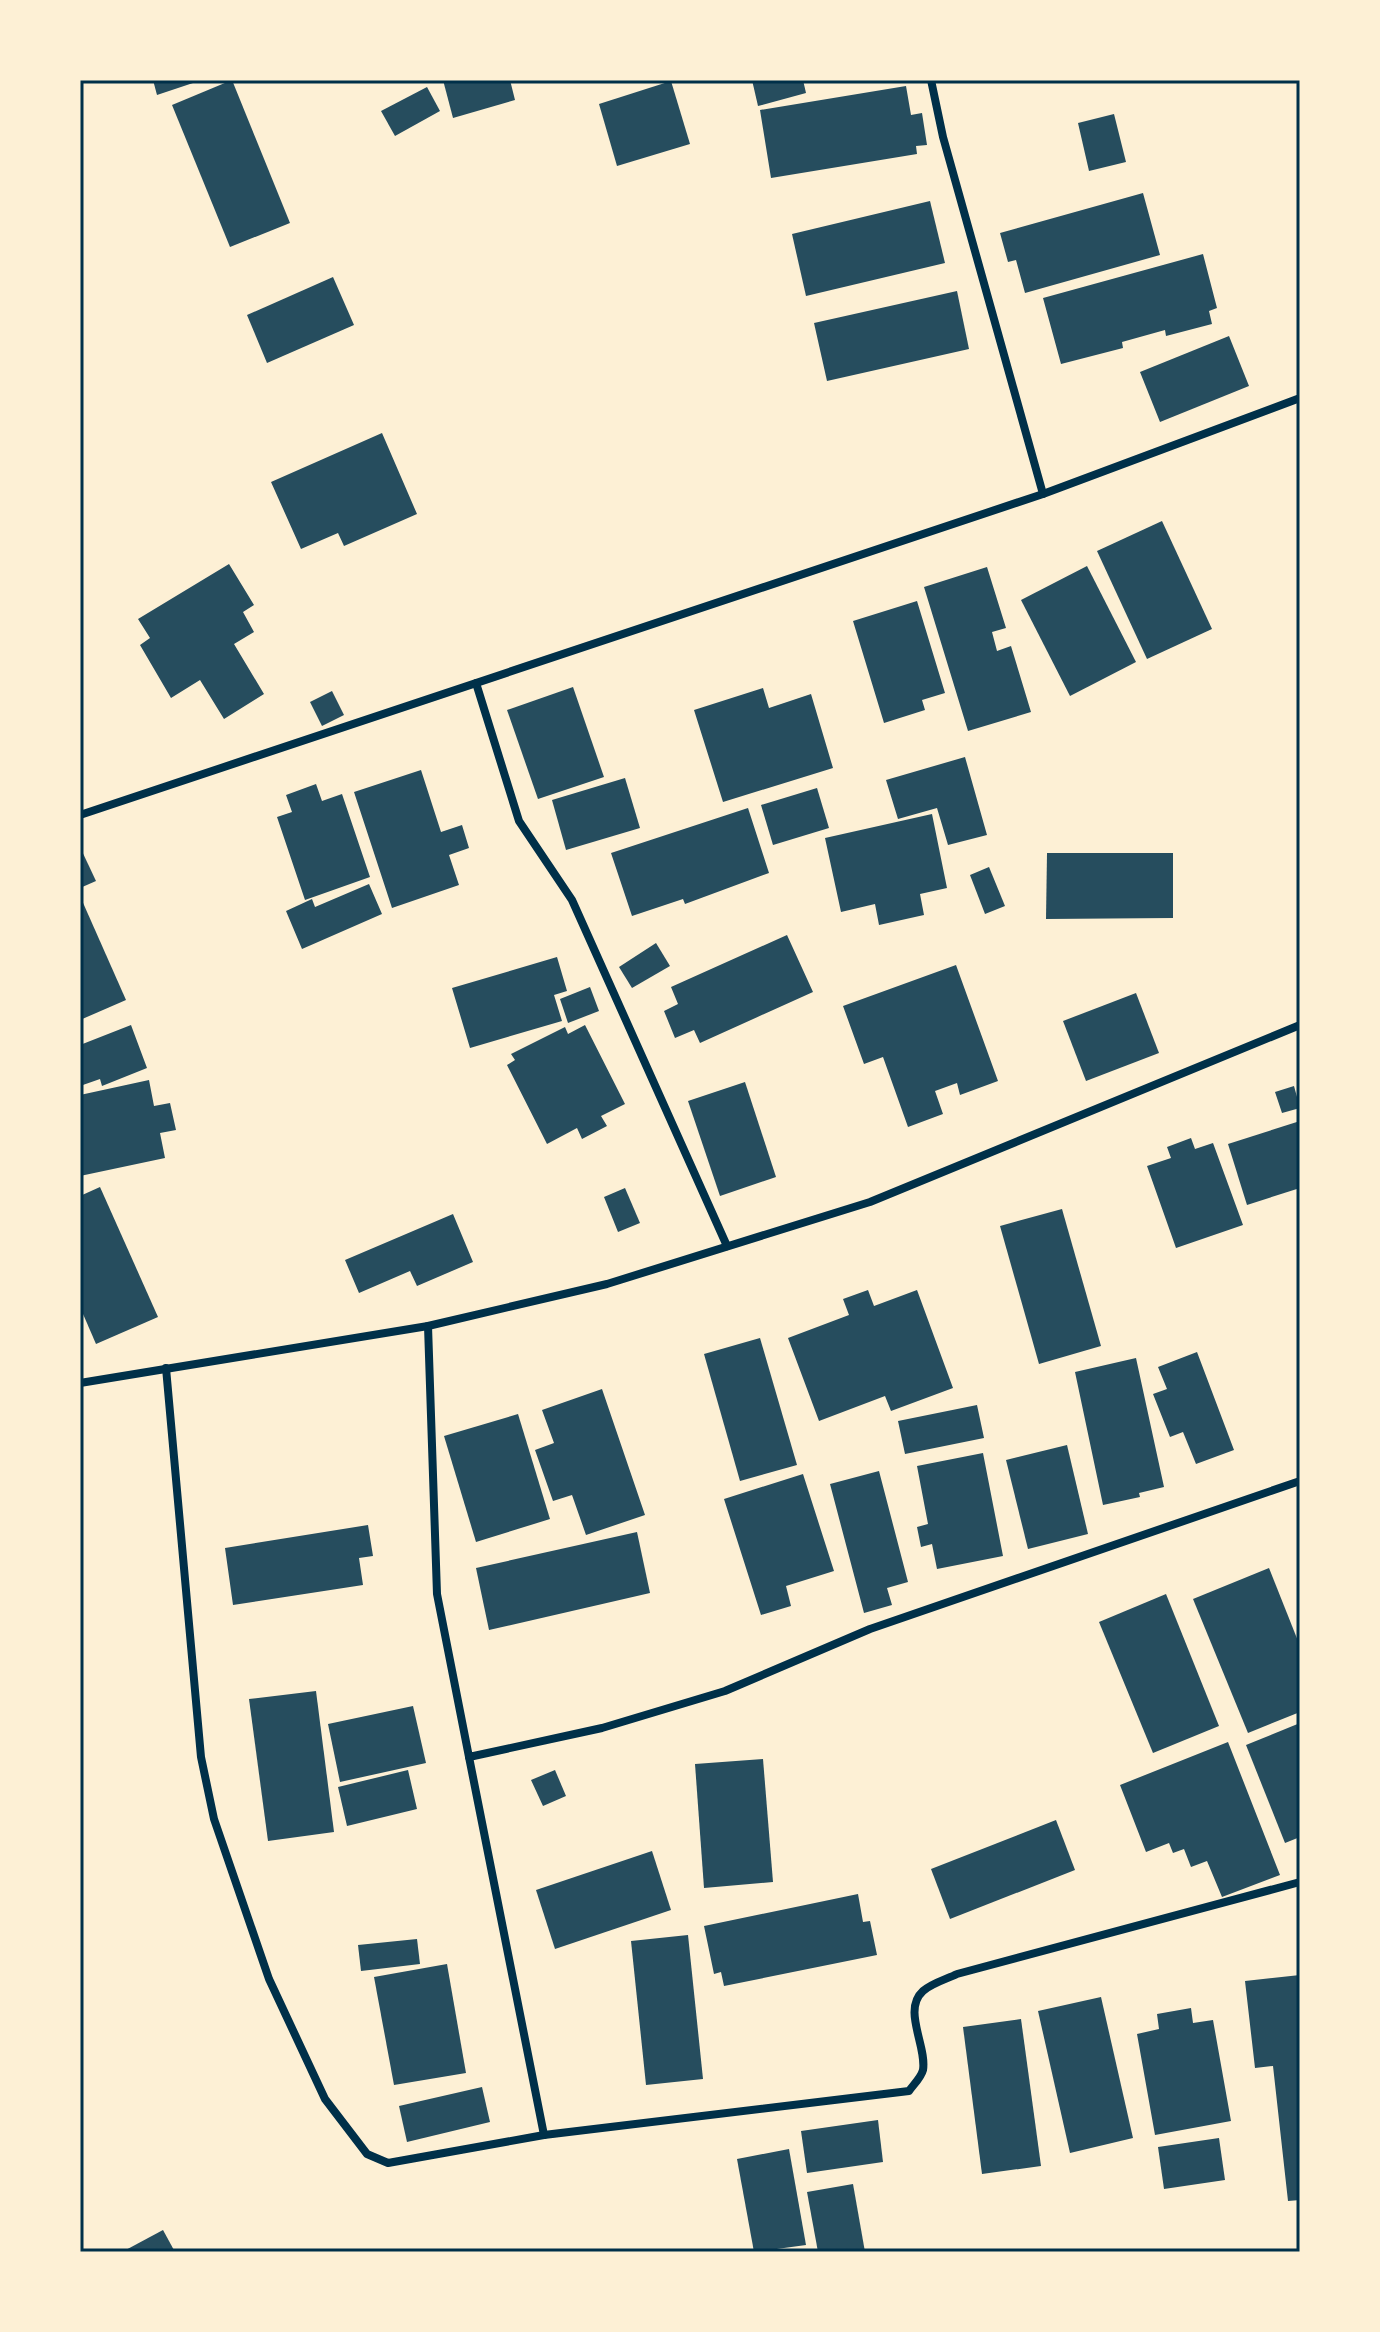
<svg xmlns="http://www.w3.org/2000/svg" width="1380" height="2332" viewBox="0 0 1380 2332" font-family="'Work Sans',sans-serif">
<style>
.building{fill:#264d5e}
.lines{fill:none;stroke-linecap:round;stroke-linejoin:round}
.minor{stroke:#003049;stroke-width:8}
.neatline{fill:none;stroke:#003049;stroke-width:3}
</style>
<rect width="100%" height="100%" fill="#fdf0d5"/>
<g class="building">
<polygon points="153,80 199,80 199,81 157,95"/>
<polygon points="232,80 290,223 230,247 172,105"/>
<polygon points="443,80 510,80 515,100 453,118"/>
<polygon points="752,80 803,80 806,93 758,106"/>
<polygon points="671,81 690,144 617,166 599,104"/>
<polygon points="906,86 911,115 922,113 927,145 916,146 917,154 771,178 760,110"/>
<polygon points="427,87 440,111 395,136 381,111"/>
<polygon points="1114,114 1126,162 1089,171 1078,123"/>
<polygon points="1143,193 1160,255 1025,293 1016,260 1008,262 1000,233"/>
<polygon points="930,201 945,263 806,296 792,234"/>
<polygon points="1203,254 1217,308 1209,311 1212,324 1166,336 1165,330 1122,342 1123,348 1061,364 1043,298"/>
<polygon points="333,277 354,325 267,363 247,315"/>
<polygon points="957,291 969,349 827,381 814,323"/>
<polygon points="1229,336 1249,386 1160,422 1140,372"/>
<polygon points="382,433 417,514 344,546 338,533 301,549 271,482"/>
<polygon points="1162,521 1212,629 1147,659 1097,551"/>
<polygon points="229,564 254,605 243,612 254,632 234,644 264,694 224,719 200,680 171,698 140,645 150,638 138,619"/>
<polygon points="1087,566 1136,662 1070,696 1021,600"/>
<polygon points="987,567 1006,628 992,632 997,651 1011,646 1031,712 968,731 924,587"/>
<polygon points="917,601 945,693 922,700 925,710 884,723 853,621"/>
<polygon points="573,687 604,777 538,799 507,710"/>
<polygon points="763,688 769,708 811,694 833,768 723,802 694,710"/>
<polygon points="332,691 344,715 322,726 310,702"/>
<polygon points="965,757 987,835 948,845 937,808 898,819 886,780"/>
<polygon points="421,770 441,832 462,825 469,848 449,855 459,885 392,908 354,792"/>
<polygon points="625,778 640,828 566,850 552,800"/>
<polygon points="316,784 322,801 342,794 370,877 305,900 277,817 292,812 286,795"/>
<polygon points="817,788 829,828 773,845 761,805"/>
<polygon points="748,808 769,873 685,904 683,899 632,916 611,853"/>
<polygon points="932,814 947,888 920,894 924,915 879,925 875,904 841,912 825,838"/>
<polygon points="80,847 96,881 80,888"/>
<polygon points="1047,853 1173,853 1173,918 1046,919"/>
<polygon points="989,867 1005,906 985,914 970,875"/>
<polygon points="369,884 382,914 302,949 286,911 312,899 315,907"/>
<polygon points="80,896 126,1000 80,1020"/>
<polygon points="787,935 813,992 700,1043 694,1030 675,1038 664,1011 678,1004 671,987"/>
<polygon points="656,943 670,966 632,988 619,967"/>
<polygon points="557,957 567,991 554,995 562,1021 470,1048 452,988"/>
<polygon points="956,965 998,1081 960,1095 957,1083 935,1091 943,1114 908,1127 883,1057 864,1064 843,1006"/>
<polygon points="590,987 599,1011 568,1023 560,999"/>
<polygon points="1136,993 1159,1053 1086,1081 1063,1021"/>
<polygon points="131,1025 147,1068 102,1086 100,1079 80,1086 80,1045"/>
<polygon points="585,1025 625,1104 601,1116 607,1126 582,1139 577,1128 547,1144 507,1065 515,1060 511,1054 565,1027 568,1034"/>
<polygon points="149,1080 154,1106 170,1103 176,1130 160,1133 165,1158 80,1176 80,1095"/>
<polygon points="745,1082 776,1177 720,1196 688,1101"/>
<polygon points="1294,1086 1300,1108 1282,1113 1275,1092"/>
<polygon points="1300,1121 1300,1188 1247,1205 1228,1144"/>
<polygon points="1191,1138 1195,1149 1213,1143 1243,1225 1176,1248 1147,1166 1171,1158 1167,1147"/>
<polygon points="100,1187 158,1317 96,1344 80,1307 80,1196"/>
<polygon points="625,1188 640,1223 618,1232 604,1197"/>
<polygon points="1062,1209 1101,1346 1039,1364 1000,1226"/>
<polygon points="453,1214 473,1262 417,1286 410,1271 359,1293 345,1260"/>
<polygon points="868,1290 874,1306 917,1290 953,1388 891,1411 885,1396 819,1421 788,1338 849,1315 843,1299"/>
<polygon points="760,1338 797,1465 740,1481 704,1354"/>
<polygon points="1197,1352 1234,1450 1196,1464 1183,1432 1170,1437 1153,1394 1167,1389 1158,1367"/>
<polygon points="1136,1358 1164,1487 1139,1493 1140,1497 1103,1505 1075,1372"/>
<polygon points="602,1389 645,1515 586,1535 572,1495 553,1501 535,1450 554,1443 542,1410"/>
<polygon points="977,1405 984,1438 905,1454 898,1421"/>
<polygon points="518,1414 550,1519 476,1542 444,1436"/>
<polygon points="1067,1445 1088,1534 1028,1549 1006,1460"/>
<polygon points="983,1453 1003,1556 937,1569 932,1544 921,1547 917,1527 928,1524 917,1466"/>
<polygon points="879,1471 908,1582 887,1588 892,1605 864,1613 830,1484"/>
<polygon points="803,1474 834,1571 786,1586 791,1606 761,1615 724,1499"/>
<polygon points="368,1525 373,1556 359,1558 363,1585 233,1605 225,1548"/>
<polygon points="637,1532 650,1593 489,1630 476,1568"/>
<polygon points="1269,1568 1300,1646 1300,1712 1248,1733 1193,1599"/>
<polygon points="1166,1594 1219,1726 1153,1753 1099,1622"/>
<polygon points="316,1691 334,1832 268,1841 249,1699"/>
<polygon points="413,1706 426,1763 340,1782 328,1724"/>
<polygon points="1300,1723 1300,1837 1285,1843 1246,1745"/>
<polygon points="1228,1742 1280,1875 1222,1897 1207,1861 1191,1867 1184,1849 1173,1853 1169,1843 1146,1852 1120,1785"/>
<polygon points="763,1759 773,1882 704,1888 695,1764"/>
<polygon points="408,1770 417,1809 347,1826 338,1787"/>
<polygon points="555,1770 566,1796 543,1806 531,1780"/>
<polygon points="1056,1820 1075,1870 950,1919 931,1869"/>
<polygon points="652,1851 671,1910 555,1949 536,1890"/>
<polygon points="858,1894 863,1922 870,1921 877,1955 724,1986 721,1972 714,1974 704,1926"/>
<polygon points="688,1935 703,2079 646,2085 631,1941"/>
<polygon points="417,1939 420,1964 361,1971 358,1945"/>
<polygon points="447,1964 466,2073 394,2085 374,1977"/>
<polygon points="1300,1975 1300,2200 1288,2201 1273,2066 1255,2068 1245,1981"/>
<polygon points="1101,1997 1133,2138 1070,2153 1038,2011"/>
<polygon points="1191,2008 1193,2023 1213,2020 1231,2121 1155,2135 1137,2034 1159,2029 1157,2014"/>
<polygon points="1021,2019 1041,2166 982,2174 963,2027"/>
<polygon points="482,2087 490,2122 407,2142 399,2106"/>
<polygon points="878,2120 883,2162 807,2173 801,2131"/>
<polygon points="1219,2138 1225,2180 1164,2189 1158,2147"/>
<polygon points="789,2149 806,2245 754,2252 737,2159"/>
<polygon points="853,2184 865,2252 818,2252 807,2192"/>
<polygon points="163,2230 175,2252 122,2252"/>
</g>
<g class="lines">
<g class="minor">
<polyline points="931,80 943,137 1043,494"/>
<polyline points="476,683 519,821 572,900 727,1246"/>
<polyline points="80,815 1043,494 1300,398"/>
<polyline points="428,1326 437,1594 469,1757 602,1728 725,1691 870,1629 1300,1481"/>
<path d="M 166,1368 L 201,1757 L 214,1819 L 269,1979 L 325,2099 L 367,2154 L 388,2163 L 544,2135 L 909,2091 C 913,2085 921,2078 923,2070 C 927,2046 902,2010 923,1991 C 932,1983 947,1979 957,1974 L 1300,1882"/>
<polyline points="80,1383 428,1326 607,1284 870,1202 1300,1025"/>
<polyline points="469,1757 544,2135"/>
</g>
</g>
<rect width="1380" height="2332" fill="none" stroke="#fdf0d5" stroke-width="164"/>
<rect x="82" y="82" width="1216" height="2168" class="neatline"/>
</svg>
